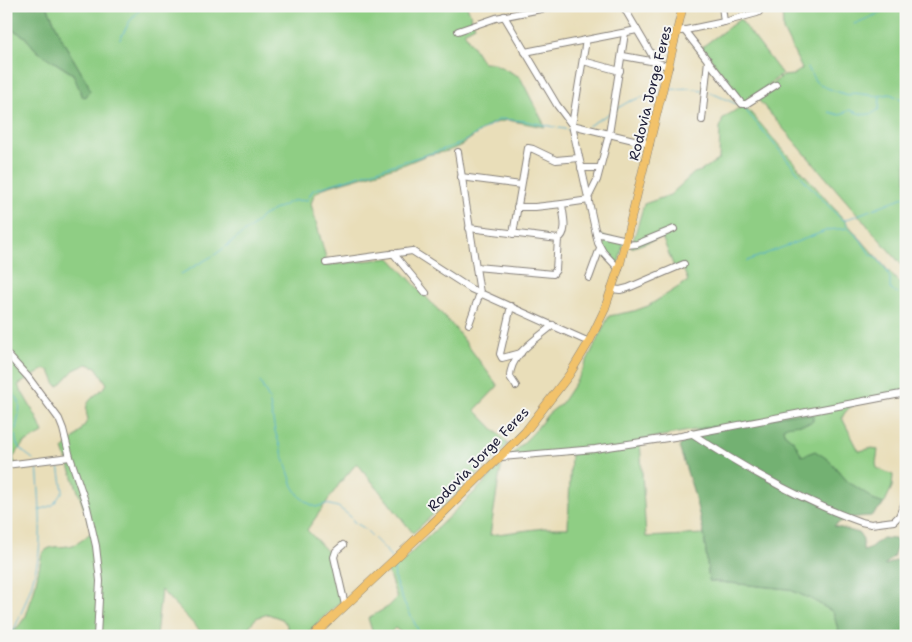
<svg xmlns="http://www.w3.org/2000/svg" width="912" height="642" viewBox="0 0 912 642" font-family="'Shantell Sans',sans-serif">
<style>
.green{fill:#8fce84;stroke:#587860;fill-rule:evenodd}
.forest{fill:#73b172;stroke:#4a6a56}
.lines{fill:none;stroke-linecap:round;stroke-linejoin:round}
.stream{stroke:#52b0d0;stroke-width:1}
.minor-casing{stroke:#86807a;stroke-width:8}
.major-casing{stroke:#86807a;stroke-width:9}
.minor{stroke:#fff;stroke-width:6}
.major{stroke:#f2c26a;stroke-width:8}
.labels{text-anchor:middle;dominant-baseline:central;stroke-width:4;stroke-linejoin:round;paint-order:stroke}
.street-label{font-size:14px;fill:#22223b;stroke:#f6f6f2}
</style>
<rect width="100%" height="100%" fill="#f6f6f2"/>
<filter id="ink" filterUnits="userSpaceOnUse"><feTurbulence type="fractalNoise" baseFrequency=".02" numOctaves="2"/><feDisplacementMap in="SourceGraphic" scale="10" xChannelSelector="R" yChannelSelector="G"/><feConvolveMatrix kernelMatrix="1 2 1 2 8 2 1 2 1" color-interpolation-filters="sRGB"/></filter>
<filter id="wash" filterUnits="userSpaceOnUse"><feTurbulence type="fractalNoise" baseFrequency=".0096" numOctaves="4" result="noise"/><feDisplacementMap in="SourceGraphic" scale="20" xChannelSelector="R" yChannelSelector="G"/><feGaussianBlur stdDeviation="1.12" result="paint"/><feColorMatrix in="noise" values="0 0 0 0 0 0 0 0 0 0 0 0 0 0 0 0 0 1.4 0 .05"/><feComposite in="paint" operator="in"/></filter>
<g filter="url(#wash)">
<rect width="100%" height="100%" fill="#e9deb9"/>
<g class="green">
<path d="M 47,6 L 467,6 L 475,26 L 464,32 L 483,63 L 493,63 L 520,77 L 543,122 L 544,127 L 508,120 L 491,124 L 460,146 L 448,151 L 427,155 L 405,164 L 323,188 L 314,195 L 311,204 L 328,265 L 390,258 L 454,327 L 498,386 L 475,410 L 508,444 L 496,457 L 413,533 L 357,463 L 340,483 L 307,530 L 328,552 L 332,560 L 343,599 L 304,636 L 287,636 L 287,625 L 282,619 L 268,614 L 256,618 L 242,636 L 205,636 L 161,590 L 156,636 L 6,636 L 6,629 L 15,631 L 26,616 L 34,591 L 42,554 C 50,544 57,548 68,546 C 78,545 85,538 92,531 L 63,449 C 74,440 81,432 88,419 C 81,399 97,397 107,384 L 96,367 L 87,364 L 74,370 L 59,386 L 56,385 L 50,371 L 45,369 L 18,385 L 37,418 L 43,433 L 23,444 L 13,458 L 16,465 L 11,468 L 6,468 L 6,26 L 24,36 L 37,51 L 88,84 L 64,43 Z"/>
<polygon points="782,6 906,6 906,270 755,96 783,76 793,75 802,69 783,30"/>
<polygon points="740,19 782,74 744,103 702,47"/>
<path d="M 744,105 L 906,291 L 906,394 C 885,397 851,396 842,418 L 859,451 L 873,448 L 878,450 L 876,463 L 877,468 L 893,475 L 892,487 L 884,504 L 872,500 L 869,496 L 847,481 L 829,460 L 802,456 L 789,437 L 784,433 L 783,428 L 789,424 L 809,423 L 705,427 L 700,429 L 640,440 L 646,537 L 704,534 L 709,581 L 788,589 L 811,599 L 833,612 L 840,636 L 405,636 L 395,628 L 387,636 L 379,636 L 372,631 L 368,618 L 388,607 L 397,598 L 388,572 L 394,565 L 402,562 L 487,480 L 534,432 L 548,414 L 561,404 L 579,377 L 609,316 L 634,311 L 648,306 L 688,281 L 682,266 L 674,267 L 662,237 L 631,248 L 644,204 L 670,195 L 694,173 L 701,171 L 719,159 L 720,128 L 723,118 ZM 571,453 L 568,528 L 544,528 L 490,535 L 499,478 L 502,465 L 519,456 Z"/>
<polygon points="598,235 624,241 618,266 605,250"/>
</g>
<g class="forest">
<polygon points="6,6 47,6 64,43 88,84 90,91 85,97 82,96 73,74 37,51 24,36 6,26"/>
<path d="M 791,414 L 813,415 L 813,421 C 803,427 792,422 783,428 L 784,433 L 794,441 L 802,456 L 815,451 L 829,460 L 847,481 L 870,496 L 873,500 L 884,504 L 871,516 C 856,517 846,517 834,526 L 859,533 L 863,539 L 863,551 L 867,550 L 882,538 L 895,539 L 898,543 L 893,557 L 884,566 L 906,556 L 906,636 L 840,636 L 833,612 L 811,599 L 788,589 L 709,581 L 704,534 L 693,490 L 679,447 L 689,435 L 705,427 L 726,427 Z"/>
</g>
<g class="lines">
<g class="stream">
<polyline points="854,24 878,14 891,6"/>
<polyline points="120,39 130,21 143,6"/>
<polyline points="807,68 816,82 827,88 844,94 849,95 853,93 878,96 890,94 906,101"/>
<polyline points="667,90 688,88 702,90"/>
<polyline points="709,92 739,105"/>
<polyline points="743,107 806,182 841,219 845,220 906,196"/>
<polyline points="616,109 628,102 658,92"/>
<path d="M 829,112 L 839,115 L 850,110 C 860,114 869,118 879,109 L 880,97"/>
<polyline points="588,126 610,113"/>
<polyline points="845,221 848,228 860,239 870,254 876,257 886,269 890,278 890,289 898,293"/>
<polyline points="747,261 828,230 848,228"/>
<polyline points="181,274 216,254 254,225 262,216 292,201 307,200 313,190 460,144 500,119 525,121 569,130"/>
<polyline points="260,382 269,399 275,431 293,486 300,497 308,503 316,507 326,504 338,507 350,516 354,522 364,528 385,549 391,558"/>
<path d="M 6,388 C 10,392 15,395 18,399 C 24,413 10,431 18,446 C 21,451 28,455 33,459"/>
<polyline points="39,510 53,505 63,491 59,465"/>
<polyline points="394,564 395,581 401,596 421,636"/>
<polyline points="44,629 46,636"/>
<path d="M 11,636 C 23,610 35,581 39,552 C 42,527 39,490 37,464"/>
</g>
</g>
</g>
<g filter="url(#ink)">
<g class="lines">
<g class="minor-casing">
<g id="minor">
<polyline points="623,6 656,62"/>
<polyline points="722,6 724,22"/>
<polyline points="504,16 557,105 572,125 650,144"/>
<polyline points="684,30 742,104 746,104 776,85"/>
<polyline points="458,31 496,18 556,6"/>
<polyline points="681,31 724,22 757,13 759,12 759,6"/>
<polyline points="586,40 572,125 598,243 603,252 619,269"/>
<polyline points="525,52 637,30"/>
<polyline points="623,56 656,62 669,67"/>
<polyline points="583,61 620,71"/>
<polyline points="702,120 708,60"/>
<polyline points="458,152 480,293 469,324"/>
<polyline points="581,168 600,168"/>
<polyline points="461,177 521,185"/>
<polyline points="588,198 597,180 609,134 625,33"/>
<polyline points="517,207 535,207 562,204"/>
<polyline points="469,228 558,239"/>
<polyline points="596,233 627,240"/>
<polyline points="513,234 528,148 533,149 556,160 579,158"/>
<polyline points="626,245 637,244 674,229"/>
<polyline points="393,253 426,293"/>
<polyline points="326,263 412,251 471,289 589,342"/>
<path d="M 476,267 L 553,274 L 556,270 L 558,239 C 569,233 563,215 562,204 L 589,200"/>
<polyline points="589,278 600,248"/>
<polyline points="612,289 620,290 628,288 684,264"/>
<polyline points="511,306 500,354 502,358 521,353"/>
<polyline points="6,353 28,377 59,419 63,429 70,457 87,507 96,546 100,581 97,636"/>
<path d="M 516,386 L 510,377 C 510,354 537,339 553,325"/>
<path d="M 691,433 C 744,468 802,501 861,522 L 871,524 L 894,521 L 899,516 L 906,500"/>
<polyline points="501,457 595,449 681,436 906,393"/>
<polyline points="6,465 70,457"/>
<polyline points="343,545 336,551 334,557 345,605"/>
</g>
</g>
<g class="major-casing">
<polyline id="major" points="313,636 431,525 525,432 569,375 589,342 604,311 620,264 683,6"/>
</g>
<use href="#minor" class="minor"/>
<use href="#major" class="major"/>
</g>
</g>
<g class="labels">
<g class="street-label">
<text transform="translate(650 93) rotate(-76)">Rodovia Jorge Feres</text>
<text transform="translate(478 459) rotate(-46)">Rodovia Jorge Feres</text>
</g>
</g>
<rect width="912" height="642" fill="none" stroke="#f6f6f2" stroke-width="25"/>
</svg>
